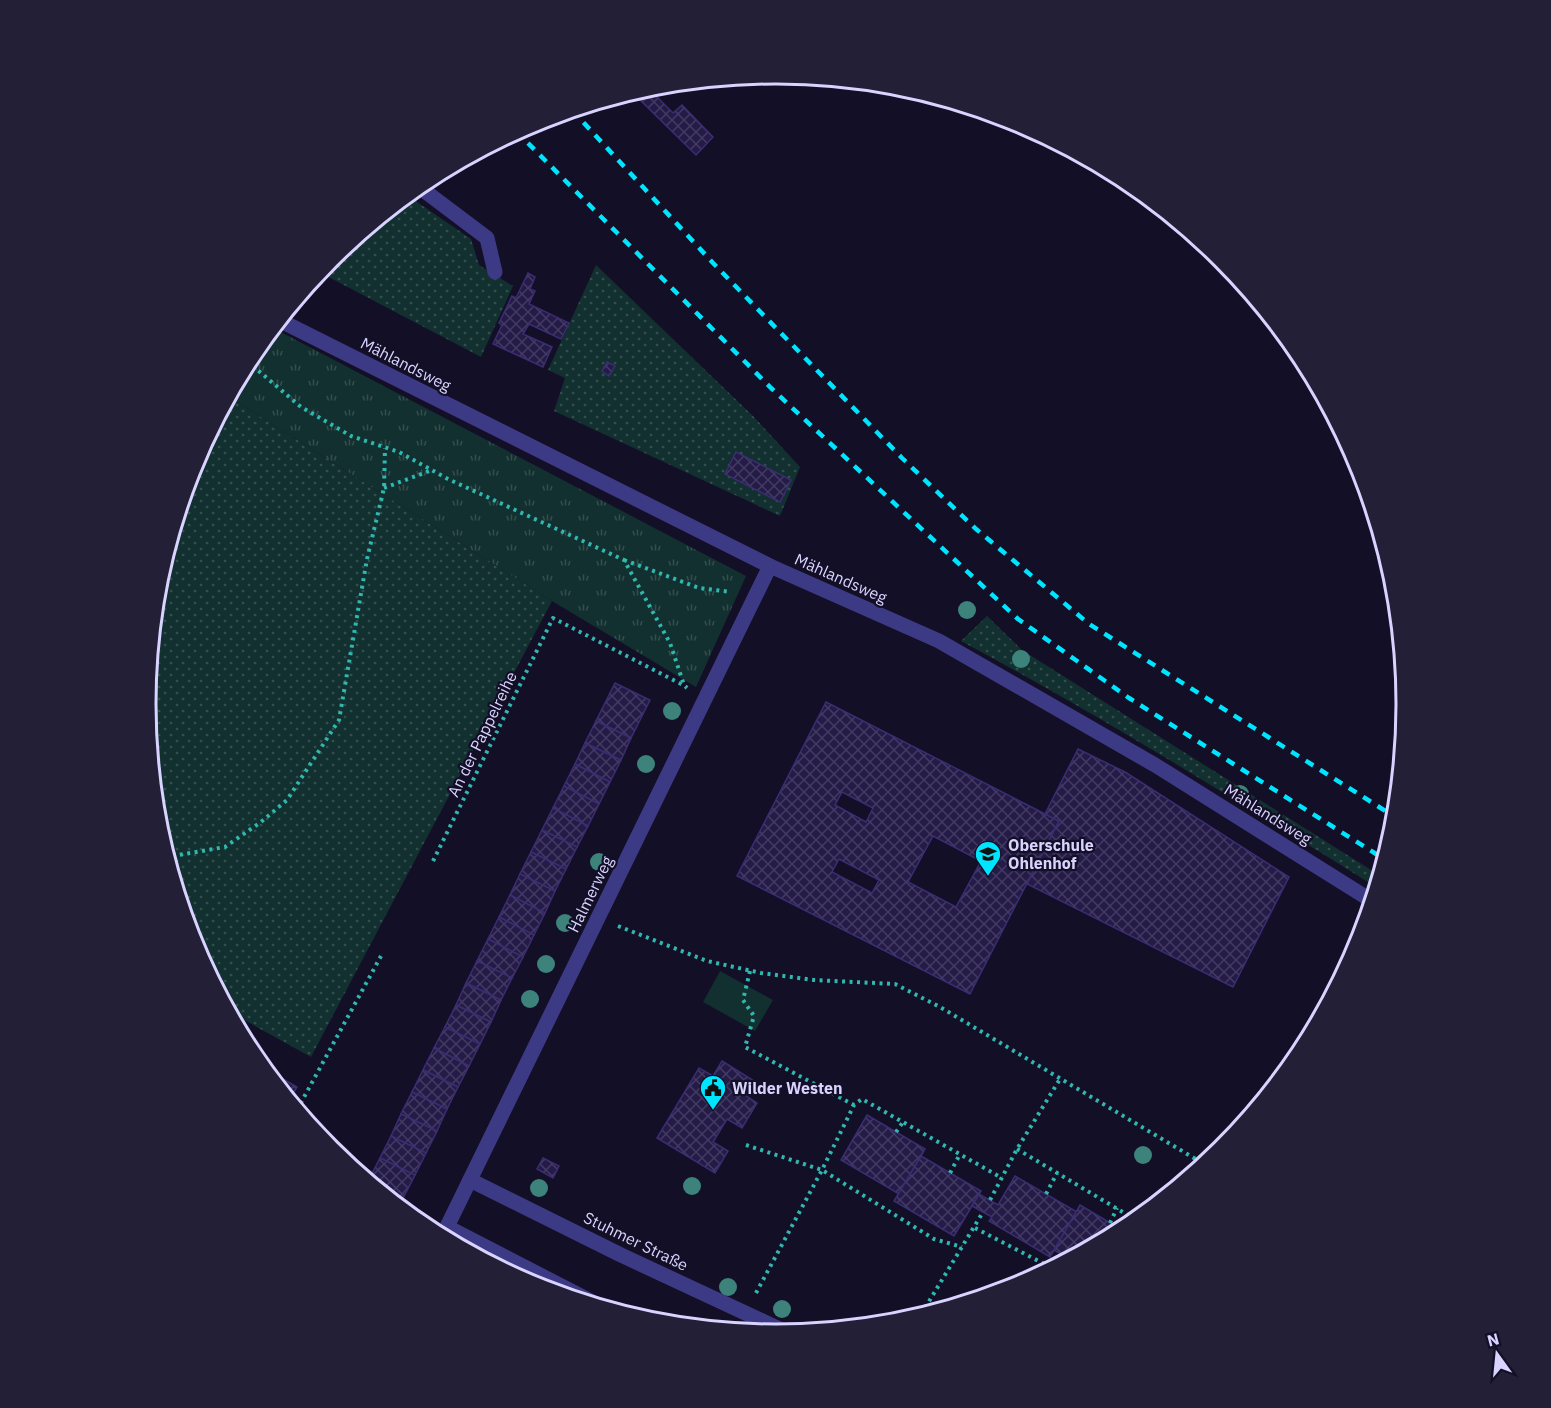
<svg xmlns="http://www.w3.org/2000/svg" width="1551" height="1408" viewBox="0 0 1551 1408" font-family="'IBM Plex Sans',sans-serif">
<style>
.grass{fill:url(#grass-dots)}
.park{fill:url(#park-tufts)}
.pitch{fill:#12302f}
.building{fill:url(#building-cross-hatch);stroke:#3b2d73;stroke-width:1.5;fill-rule:evenodd}
.lines{fill:none;stroke-linecap:round;stroke-linejoin:round}
.path{stroke:#2fb8b0;stroke-width:4;stroke-dasharray:3 4.5;stroke-linecap:butt}
.service{stroke:#3d3a85;stroke-width:15}
.minor{stroke:#3d3a85;stroke-width:15}
.rail{stroke:#00e5ff;stroke-width:4.5;stroke-dasharray:9 8;stroke-linecap:butt}
.tree{fill:#3d827b}
.labels{text-anchor:middle;dominant-baseline:central;stroke-width:4.5;stroke-linejoin:round;paint-order:stroke}
.street-label{font-size:16px;fill:#d9d4ff;stroke:#130f26}
.poi-label{font-size:16px;font-weight:bold;fill:#d9d4ff;stroke:#130f26;text-anchor:start}
.rim{fill:none;stroke:#d9d4ff;stroke-width:3}
</style>
<defs>
<pattern id="grass-dots" width="8" height="8" patternUnits="userSpaceOnUse" patternTransform="scale(1.5)"><rect width="8" height="8" fill="#12302f"/><path d="M2 2h.1M6 6h.1" fill="none" stroke="#344d4e" stroke-width="1.8" stroke-linecap="round"/></pattern>
<pattern id="park-tufts" width="24" height="20" patternUnits="userSpaceOnUse" patternTransform="scale(1.5)"><rect width="24" height="20" fill="#12302f"/><path d="M3 7l-1-3M5 7V3M7 7l1-3M15 17l-1-3M17 17v-4M19 17l1-3" fill="none" stroke="#344d4e"/></pattern>
<pattern id="building-cross-hatch" width="8" height="8" patternUnits="userSpaceOnUse" patternTransform="scale(1.5)"><rect width="8" height="8" fill="#241b47"/><path d="M0 0l8 8M0 8l8-8" fill="none" stroke="#433b63"/></pattern>
</defs>
<rect width="100%" height="100%" fill="#130f26"/>
<g class="grass">
<polygon points="407,195 471,239 479,265 513,286 481,357 319,272 330,258"/>
<polygon points="596,265 754,417 800,467 780,516 554,411 565,378 548,370"/>
<polygon points="231,398 552,601 311,1057 228,1011 193,945 157,827 145,704 157,581 190,472"/>
<path d="M 987,616 L 1022,650 L 1379,875 L 1376,887 C 1239,802 1103,717 961,641 Z"/>
</g>
<polygon class="park" points="273,328 746,576 696,687 552,601 231,398 190,472 193,462 251,353"/>
<polygon class="pitch" points="720,971 773,1000 755,1031 703,1002"/>
<g class="building">
<polygon points="647,87 673,113 682,105 713,137 696,155 632,92"/>
<polygon points="528,273 535,277 530,289 535,291 529,304 569,323 561,339 529,324 523,334 552,347 543,367 493,344 502,325 499,323 512,296 516,298"/>
<polygon points="607,362 615,366 609,376 602,371"/>
<polygon points="736,452 791,480 780,502 725,474"/>
<polygon points="615,683 650,700 631,738 596,721"/>
<path d="M 826,702 L 1059,821 L 970,994 L 737,876 ZM 842,792 L 873,808 L 866,822 L 835,805 ZM 933,836 L 981,861 L 956,907 L 908,882 ZM 839,859 L 879,880 L 872,893 L 832,872 Z"/>
<polygon points="596,721 631,738 621,760 585,743"/>
<polygon points="585,743 621,760 610,782 575,764"/>
<polygon points="1078,749 1125,772 1289,877 1233,987 1027,884 1059,821 1045,814"/>
<polygon points="575,764 610,782 599,804 564,786"/>
<polygon points="564,786 599,804 588,826 553,808"/>
<polygon points="553,808 588,826 577,847 542,830"/>
<polygon points="542,830 577,847 566,869 531,852"/>
<polygon points="531,852 566,869 555,891 520,874"/>
<polygon points="520,874 555,891 545,913 510,895"/>
<polygon points="510,895 545,913 534,935 499,917"/>
<polygon points="499,917 534,935 523,957 488,939"/>
<polygon points="488,939 523,957 512,978 477,961"/>
<polygon points="477,961 512,978 501,1000 466,983"/>
<polygon points="466,983 501,1000 491,1022 456,1005"/>
<polygon points="456,1005 491,1022 480,1044 445,1027"/>
<polygon points="445,1027 480,1044 469,1066 434,1048"/>
<polygon points="434,1048 469,1066 458,1087 423,1070"/>
<polygon points="722,1061 754,1081 745,1095 757,1103 742,1128 727,1119 713,1142 728,1151 715,1173 657,1138 699,1068 713,1076"/>
<polygon points="262,1067 297,1087 289,1100"/>
<polygon points="423,1070 458,1087 447,1109 412,1092"/>
<polygon points="412,1092 447,1109 437,1131 401,1114"/>
<polygon points="401,1114 437,1131 426,1153 391,1136"/>
<polygon points="867,1115 925,1149 899,1194 841,1160"/>
<polygon points="391,1136 426,1153 415,1175 380,1158"/>
<polygon points="921,1156 981,1191 954,1236 894,1201"/>
<polygon points="380,1158 415,1175 401,1202 380,1191 368,1181"/>
<polygon points="543,1158 559,1166 553,1178 537,1169"/>
<polygon points="1015,1176 1077,1212 1050,1257 989,1221 992,1217 972,1206 979,1194 998,1205"/>
<polygon points="1080,1205 1122,1230 1069,1259 1054,1250"/>
</g>
<g class="lines">
<g class="path">
<polyline points="247,361 301,407 351,436 399,452 448,479 624,560 670,643 684,685 687,688"/>
<polyline points="384,488 432,470"/>
<polyline points="624,560 699,588 731,592"/>
<polyline points="165,853 178,855 225,847 261,822 287,800 339,720 367,559 384,488 385,448"/>
<polyline points="433,861 553,618 683,685"/>
<polyline points="618,926 707,961 761,973 814,980 895,984 940,1007 1204,1164"/>
<polyline points="750,971 743,1000 754,1016 745,1047 854,1105"/>
<polyline points="297,1110 381,956"/>
<polyline points="896,1132 903,1122"/>
<polyline points="746,1145 822,1170 934,1239 962,1247"/>
<polyline points="1017,1149 1136,1220"/>
<polyline points="950,1173 960,1154"/>
<polyline points="1046,1194 1057,1173"/>
<polyline points="990,1200 1017,1149 1060,1079"/>
<polyline points="1110,1223 1117,1208"/>
<polyline points="975,1228 1052,1268"/>
<polyline points="756,1293 822,1170 854,1105 862,1099 1002,1178"/>
<polyline points="891,1323 925,1308 983,1212"/>
</g>
<g class="service">
<polyline points="418,186 487,238 495,272"/>
<polyline points="447,1227 602,1307"/>
</g>
<g class="minor">
<polyline points="279,320 770,566 939,641 1155,765 1372,901"/>
<polyline points="470,1180 621,1255 788,1333"/>
<polyline points="442,1237 770,566"/>
</g>
<g class="rail">
<polyline points="572,110 713,263 902,458 976,529 1089,624 1395,817"/>
<polyline points="516,131 771,388 1018,619 1129,698 1384,859"/>
</g>
</g>
<g class="tree">
<circle cx="967" cy="610" r="9"/>
<circle cx="1021" cy="659" r="9"/>
<circle cx="672" cy="711" r="9"/>
<circle cx="646" cy="764" r="9"/>
<circle cx="1240" cy="794" r="9"/>
<circle cx="599" cy="862" r="9"/>
<circle cx="565" cy="923" r="9"/>
<circle cx="546" cy="964" r="9"/>
<circle cx="530" cy="999" r="9"/>
<circle cx="1143" cy="1155" r="9"/>
<circle cx="692" cy="1186" r="9"/>
<circle cx="539" cy="1188" r="9"/>
<circle cx="728" cy="1287" r="9"/>
<circle cx="782" cy="1309" r="9"/>
</g>
<defs>
<g id="school-pin" transform="scale(1.35)"><path d="M0 17L-7.5 6A9.5 9.5 0 1 1 7.5 6Z" fill="#00e5ff" stroke="#130f26"/><path d="M0-5L7-2L0 1L-7-2ZM-4 1L0 2.5L4 1V4Q0 6-4 4Z" fill="#111"/></g>
<g id="civic-pin" transform="scale(1.35)"><path d="M0 17L-7.5 6A9.5 9.5 0 1 1 7.5 6Z" fill="#00e5ff" stroke="#130f26"/><path d="M-.6-6.5H3V-4.5H.6V-3L4-1V1h2V6H-6V1h2V-1L-.6-3ZM-1.2 2.5V6h2.4V2.5Z" fill="#111"/></g>
</defs>
<g fill-rule="evenodd">
<use href="#school-pin" x="988" y="854"/>
<use href="#civic-pin" x="713" y="1088"/>
</g>
<g class="labels">
<g class="street-label">
<text transform="translate(406 364) rotate(27)">Mählandsweg</text>
<text transform="translate(841 578) rotate(24)">Mählandsweg</text>
<text transform="translate(482 734) rotate(-64)">An der Pappelreihe</text>
<text transform="translate(1268 814) rotate(32)">Mählandsweg</text>
<text transform="translate(590 894) rotate(-64)">Halmerweg</text>
<text transform="translate(636 1241) rotate(26)">Stuhmer Straße</text>
</g>
<g class="poi-label">
<text x="1008" y="845">Oberschule<tspan x="1008" dy="18">Ohlenhof</tspan></text>
<text x="732" y="1088">Wilder Westen</text>
</g>
</g>
<path d="M0 0H1551V1408H0ZM156 704a620 620 0 1 1 1240 0a620 620 0 1 1-1240 0Z" fill="#231f37" fill-rule="evenodd"/>
<path class="rim" d="M156 704a620 620 0 1 1 1240 0a620 620 0 1 1-1240 0Z"/>
<g transform="translate(1497 1354) rotate(345)" stroke="#130f26" stroke-width="4.5" paint-order="stroke">
<path d="M0-4.5L10 22L0 15L-10 22Z" fill="#d9d4ff"/>
<text y="-9" font-size="16" font-weight="bold" text-anchor="middle" fill="#d9d4ff">N</text>
</g>
</svg>
